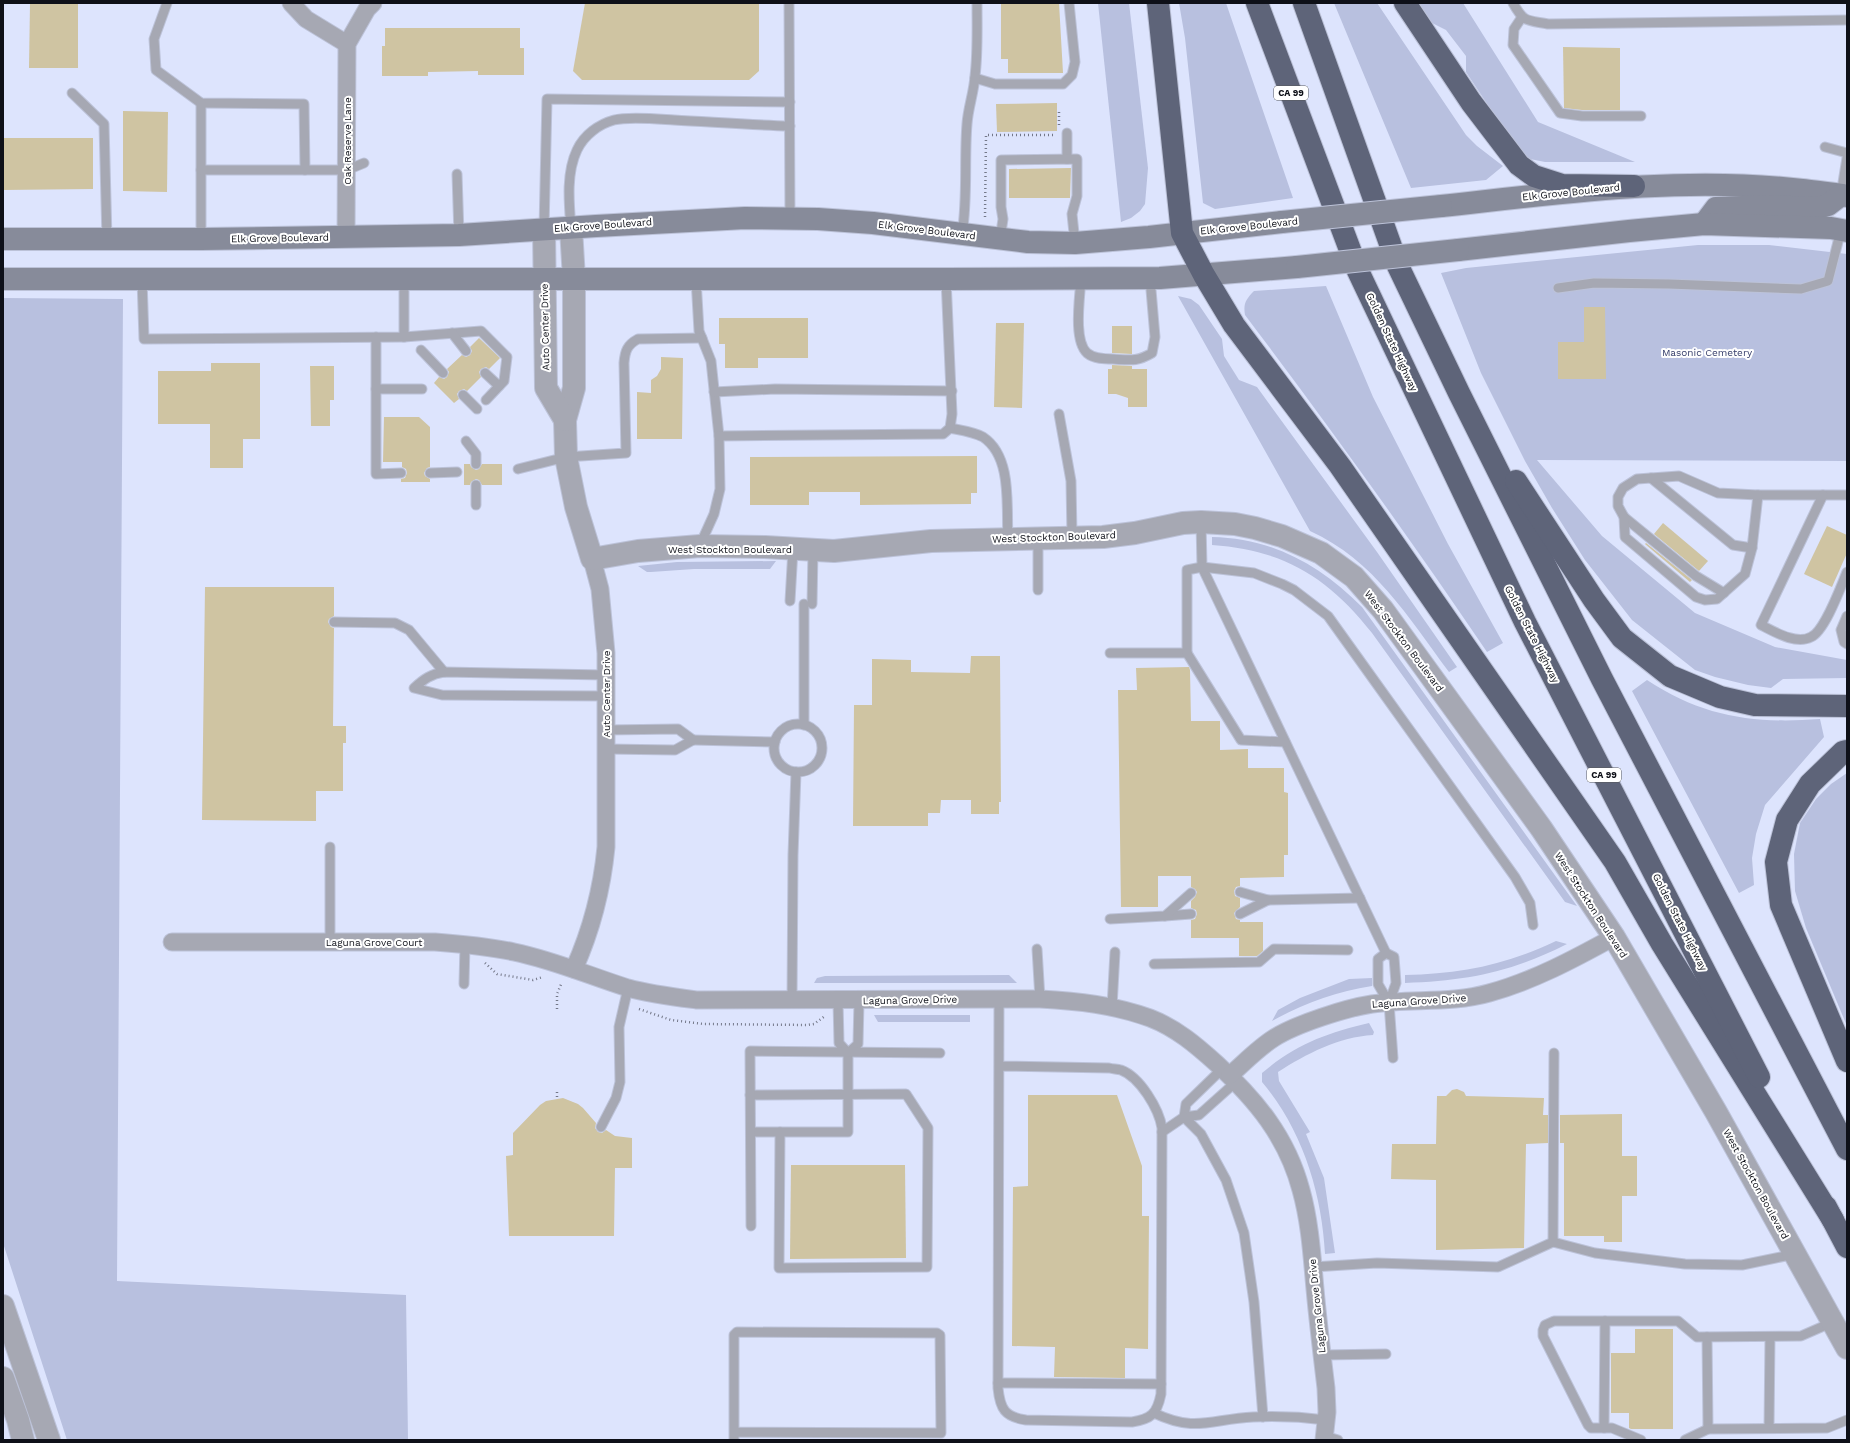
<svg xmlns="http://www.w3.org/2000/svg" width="1850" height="1443" viewBox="0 0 1850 1443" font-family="'Work Sans',sans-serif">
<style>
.green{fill:#b8c0df}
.building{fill:#cfc4a2}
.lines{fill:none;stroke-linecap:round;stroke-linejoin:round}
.service-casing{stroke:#bcc2d8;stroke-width:11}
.minor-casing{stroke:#bcc2d8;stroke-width:19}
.tertiary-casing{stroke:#bcc2d8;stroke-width:24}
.secondary-casing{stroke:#bcc2d8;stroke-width:24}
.motorway-casing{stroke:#bcc2d8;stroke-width:24}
.path{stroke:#747889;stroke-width:2.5;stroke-dasharray:1 3;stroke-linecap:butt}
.service{stroke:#a6a8b3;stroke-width:9}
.minor{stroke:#a6a8b3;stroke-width:17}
.tertiary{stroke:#a6a8b3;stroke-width:22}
.secondary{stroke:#878b9a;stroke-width:22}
.motorway{stroke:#5e6479;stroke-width:22}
.secondary-bridge-casing{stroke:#bcc2d8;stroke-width:24;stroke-linecap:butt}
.secondary-bridge{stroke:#878b9a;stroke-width:22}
.labels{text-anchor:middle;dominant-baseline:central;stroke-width:4;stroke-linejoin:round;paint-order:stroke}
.shield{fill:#fff;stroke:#56585d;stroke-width:1}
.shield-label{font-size:9px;font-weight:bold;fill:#0e1018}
.street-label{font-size:10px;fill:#0e1018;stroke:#fff}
.park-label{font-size:10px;fill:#343c69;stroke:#fff}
</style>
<rect width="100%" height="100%" fill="#dde4fd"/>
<g class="green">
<polygon points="1098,3 1129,3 1148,168 1145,204 1140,211 1131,218 1121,222"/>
<polygon points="1179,3 1226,3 1293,198 1215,209 1203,203 1185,38"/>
<polygon points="1334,3 1377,3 1466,135 1477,146 1503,166 1486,180 1411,188"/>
<polygon points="1418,3 1463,3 1538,122 1635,162 1545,162 1530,159 1517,149 1466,72 1466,56 1446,30 1430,22"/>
<polygon points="1698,245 1769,245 1847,254 1847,461 1537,460 1602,536 1695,613 1775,647 1847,660 1847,678 1783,679 1771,688 1748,685 1715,677 1695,670 1632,620 1585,560 1552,508 1525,461 1481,373 1441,273 1466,268"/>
<path d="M 1326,286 L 1373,397 L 1448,544 L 1503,643 L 1487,652 C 1409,537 1329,426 1245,315 C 1243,304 1246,299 1254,291 Z"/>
<path d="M 1178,296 L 1191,299 L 1199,305 L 1222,339 L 1224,356 L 1239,380 L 1257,387 L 1377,552 L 1457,667 L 1449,672 C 1408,617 1374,560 1310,531 Z"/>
<polygon points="3,298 123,299 117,1281 406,1295 408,1440 67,1440 3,1243"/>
<path d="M 1212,537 C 1272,538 1320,565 1362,607 L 1577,906 L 1565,902 L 1372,633 C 1328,577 1284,550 1212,545 Z"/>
<polygon points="776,561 770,569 694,569 651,572 647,572 638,566 677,562"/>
<path d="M 1647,680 C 1703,717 1754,724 1820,719 L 1824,737 L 1765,805 L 1756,834 L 1752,858 L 1754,885 L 1739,893 L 1632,691 Z"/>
<polygon points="1847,773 1847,1026 1806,928 1795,891 1794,854 1800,823 1816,799 1831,784"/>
<path d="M 1556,941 L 1567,944 C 1512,972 1467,981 1405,983 L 1405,975 C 1460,974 1506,965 1556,941 Z"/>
<polygon points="1009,975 1017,983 814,983 817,978 825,976"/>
<path d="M 1372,978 L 1372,986 C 1336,992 1304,1003 1272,1021 L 1278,1010 L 1300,998 L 1349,979 Z"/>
<polygon points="874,1015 970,1015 970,1022 878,1022"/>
<path d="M 1369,1023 L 1374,1032 L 1373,1035 C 1339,1037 1306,1054 1278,1072 L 1279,1081 L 1310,1132 L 1306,1134 L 1324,1178 L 1335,1253 L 1325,1254 C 1322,1193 1302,1129 1262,1082 L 1262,1073 C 1296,1044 1327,1033 1369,1023 Z"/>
</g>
<g class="building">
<polygon points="30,3 78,3 78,68 29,68"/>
<polygon points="585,3 759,3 759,71 749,80 582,80 573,71"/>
<polygon points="1001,3 1059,3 1063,73 1008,73 1008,59 1001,59"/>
<polygon points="385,28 520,28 520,48 524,48 524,75 478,75 478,71 428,72 428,76 382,76 382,46 385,46"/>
<polygon points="1563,47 1620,48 1620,110 1582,110 1564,108"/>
<polygon points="1057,103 1057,131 997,132 996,104"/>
<polygon points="123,111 168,112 167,192 123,191"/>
<polygon points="3,138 93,138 93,189 3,190"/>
<polygon points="1071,168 1070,198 1009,198 1009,169"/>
<polygon points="1584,307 1605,307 1606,379 1558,379 1558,342 1584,342"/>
<polygon points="719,318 808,318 808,358 758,358 758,368 725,368 725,344 719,344"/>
<polygon points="996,323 1024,323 1022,408 994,407"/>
<polygon points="1112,326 1132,326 1132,354 1112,353"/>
<polygon points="479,338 500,358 489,369 486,367 481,369 479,372 481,377 467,391 464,389 459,391 457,394 459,399 454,403 434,383 439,377 444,379 447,377 449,372 447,369 462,355 466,357 470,355 472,351 470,347"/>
<polygon points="661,357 683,358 682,439 637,439 637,392 651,393 651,380 657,376 661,369"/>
<polygon points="211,363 260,363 260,439 243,439 243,468 210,468 210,424 158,424 158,371 211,371"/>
<polygon points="1112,365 1132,366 1132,369 1147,369 1147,407 1128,407 1128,398 1116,394 1108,394 1108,369 1112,369"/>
<polygon points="310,366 334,366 334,400 330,400 330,426 311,426"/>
<polygon points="384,417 419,417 430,427 430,467 427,468 424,473 425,476 430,479 430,482 401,482 401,479 405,478 407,473 406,469 402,467 402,462 383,462"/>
<polygon points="977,456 977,493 971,493 971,504 860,505 860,492 809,492 809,505 750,505 750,457"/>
<polygon points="464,464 470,464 471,467 476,470 479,469 482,464 502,464 502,485 482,485 479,480 476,479 471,482 470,485 464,485"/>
<polygon points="1663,523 1708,561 1699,571 1654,534"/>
<polygon points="1827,526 1847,535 1847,553 1832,587 1804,574"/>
<polygon points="1646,543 1692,580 1690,582 1645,544"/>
<polygon points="205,587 334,587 334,616 329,619 328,622 331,627 334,628 333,726 346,726 346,743 343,743 343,791 316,791 316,821 202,820"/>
<polygon points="971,656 1000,656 1001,802 999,802 999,814 971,814 971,800 941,800 940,813 928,813 928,826 853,826 854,705 872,705 872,659 911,660 911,672 970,673"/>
<polygon points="1189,667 1190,670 1191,721 1220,721 1220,750 1248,749 1248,768 1284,768 1284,792 1288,793 1288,855 1284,855 1284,877 1240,878 1240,886 1236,887 1234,891 1235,896 1240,898 1240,907 1234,913 1236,919 1240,920 1240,922 1263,922 1263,951 1257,956 1239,956 1239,938 1191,938 1191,920 1195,919 1197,914 1196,910 1191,908 1191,901 1195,897 1197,892 1195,889 1191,887 1191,876 1158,876 1158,907 1121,907 1118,690 1137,690 1136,668"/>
<polygon points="1457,1089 1464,1092 1466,1096 1544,1098 1543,1115 1548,1115 1548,1143 1526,1144 1524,1248 1436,1250 1436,1180 1391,1179 1392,1144 1436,1144 1437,1096 1446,1096 1452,1090"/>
<polygon points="1028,1095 1117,1095 1142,1166 1142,1216 1149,1216 1148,1349 1125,1348 1125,1378 1054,1377 1055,1347 1012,1346 1013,1187 1028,1186"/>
<polygon points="563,1098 578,1104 583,1108 596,1123 595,1128 598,1132 602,1133 606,1130 615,1136 632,1138 632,1168 615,1168 614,1236 509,1236 506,1156 513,1155 513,1133 540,1105 546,1101"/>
<polygon points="1622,1114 1622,1156 1637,1156 1637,1196 1622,1196 1622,1242 1604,1242 1604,1236 1564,1236 1564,1143 1560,1143 1560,1115"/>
<polygon points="791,1165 905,1165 906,1258 790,1259"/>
<polygon points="1635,1329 1673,1329 1673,1429 1631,1429 1629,1428 1629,1413 1611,1413 1611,1353 1635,1353"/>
</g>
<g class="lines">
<g class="service-casing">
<g id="service">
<polyline points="167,3 154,39 156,70 201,103 304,104 305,170"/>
<polyline points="789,3 790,219"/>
<path d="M 1513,3 C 1524,23 1527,20 1548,24 L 1847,20"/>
<polyline points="1522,17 1514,29 1513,45 1560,113 1582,116 1641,116"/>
<polyline points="975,78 995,84 1063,84 1072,75 1075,62 1069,3"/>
<polyline points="72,93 104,124 107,240"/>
<polyline points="201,103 201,239"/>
<polyline points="1067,133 1067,159"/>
<polyline points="1825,147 1847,153"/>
<polyline points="201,170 347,170 364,163"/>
<polyline points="457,174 459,235"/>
<polyline points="1841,195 1847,158"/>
<path d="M 571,228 C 569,203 566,173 577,150 C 584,135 599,124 614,120 C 629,116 658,119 674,120 C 713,122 751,125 790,126"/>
<polyline points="544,229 547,99 790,102"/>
<path d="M 962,234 C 968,198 964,160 967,124 C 968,108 974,92 975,76 C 978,52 977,27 977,3"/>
<polyline points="1000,239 1003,219 1001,207 1001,160 1077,159 1077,196 1072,214 1075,243"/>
<polyline points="404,278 404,337"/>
<path d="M 1081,278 C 1080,297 1073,340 1087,353 C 1094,359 1105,359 1113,359 C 1130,360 1137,362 1152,353 L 1155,337 L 1150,278"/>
<polyline points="142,279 144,339 404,337 481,331 507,357 504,381 486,400"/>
<polyline points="696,279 699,331 711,361 719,436 720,489 714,514 700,545"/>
<polyline points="1558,288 1594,283 1669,284 1801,289 1828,281 1841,230"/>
<polyline points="452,333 466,351"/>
<polyline points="376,337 376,474 401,473"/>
<polyline points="421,350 443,373"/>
<polyline points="485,373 499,386"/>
<polyline points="376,389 422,389"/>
<polyline points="714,392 775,389 952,391"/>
<polyline points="463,395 477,409"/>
<polyline points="1059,414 1071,481 1072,537"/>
<path d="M 950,428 C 960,430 974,432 983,437 C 1013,457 1006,507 1008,539"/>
<polyline points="719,436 943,434 950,428 952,414 946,279"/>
<polyline points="466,441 476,454 476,464"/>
<path d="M 518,469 L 566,457 L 626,453 L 624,363 C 625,351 627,345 638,339 L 702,338"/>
<polyline points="430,473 457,472"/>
<polyline points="1651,478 1733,545 1752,548 1758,495 1847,495"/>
<path d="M 1823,495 L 1761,625 C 1775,632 1796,645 1811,637 C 1825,631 1841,586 1847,572"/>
<polyline points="476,505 476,485"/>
<polyline points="1624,517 1696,576 1724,593"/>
<polyline points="1201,522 1202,567 1386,953"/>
<polyline points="1038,538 1038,590"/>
<polyline points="1752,548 1745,574 1717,599 1705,600 1696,597 1625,537 1624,517 1618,506 1618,497 1623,488 1637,479 1679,476 1718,493 1758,495"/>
<polyline points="790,601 793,549"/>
<polyline points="812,604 813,550"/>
<polyline points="1847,616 1841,630 1844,642 1847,644"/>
<polyline points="334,622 395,623 409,630 444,672"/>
<polyline points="1110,653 1187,653 1187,570 1202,567 1254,573 1282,584 1294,590 1328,616 1515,877 1530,903 1533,925"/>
<polyline points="1187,653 1241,740 1285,742"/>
<path d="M 606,675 L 444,672 C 431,674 424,679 414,688 L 442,695 L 607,696"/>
<circle cx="798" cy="748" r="24"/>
<polyline points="804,725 804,604"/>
<polyline points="606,730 678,729 693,740 675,750 606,749"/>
<polyline points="693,740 775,742"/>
<polyline points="1240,892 1268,900 1360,898"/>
<polyline points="1240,914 1268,900"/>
<polyline points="1165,916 1191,914"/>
<polyline points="1110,919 1165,916 1191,893"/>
<polyline points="330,942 330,847"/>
<polyline points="1037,949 1040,999"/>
<polyline points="1154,964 1259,962 1274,949 1348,950"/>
<polyline points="464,984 465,944"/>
<path d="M 999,999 L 998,1388 C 1000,1409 1005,1417 1026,1420 L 1132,1422 C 1151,1419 1157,1414 1161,1394 L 1162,1128 C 1159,1109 1140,1077 1121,1070 C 1117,1069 1113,1069 1109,1068 L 1000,1066"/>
<polyline points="792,1000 793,855 796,772"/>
<polyline points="838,1001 839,1043 848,1053 858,1044 859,1001"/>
<polyline points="1389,1003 1378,984 1378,959 1386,953 1394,957 1396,983 1389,1003 1393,1058"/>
<polyline points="1112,1007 1115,952"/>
<polyline points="1222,1069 1186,1104 1184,1117 1199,1115 1237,1081"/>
<polyline points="750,1095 906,1094 928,1128 927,1267 779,1268 780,1132"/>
<polyline points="601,1127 616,1098 620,1082 619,1027 628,988"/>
<polyline points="751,1132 848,1132 848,1053"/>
<polyline points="1162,1132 1184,1117 1201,1134 1226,1180 1244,1233 1254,1302 1263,1417"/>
<polyline points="751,1226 750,1051 940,1053"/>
<polyline points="1553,1242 1595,1253 1685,1264 1742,1265 1795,1254"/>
<polyline points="1313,1267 1377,1263 1498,1267 1553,1242 1554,1053"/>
<polyline points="1707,1337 1708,1429"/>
<polyline points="1322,1355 1386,1354"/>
<polyline points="998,1383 1161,1384"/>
<path d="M 1154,1413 C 1196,1433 1211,1419 1253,1417 C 1277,1416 1302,1417 1326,1420"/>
<polyline points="1604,1428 1605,1321"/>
<polyline points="1769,1428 1770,1337"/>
<polyline points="734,1432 941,1433 940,1335 937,1333 737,1332 734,1335 734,1440"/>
<polyline points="1325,1436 1338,1440"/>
<polyline points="1641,1440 1612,1428 1591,1428 1588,1425 1543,1336 1543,1330 1545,1325 1554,1321 1678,1321 1697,1337 1801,1336 1833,1322"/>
<polyline points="1685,1440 1708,1429 1827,1428 1847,1420"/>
</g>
</g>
<g class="minor-casing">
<g id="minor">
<polyline points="291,3 306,19 347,44"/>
<polyline points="346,237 347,44 367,9 373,3"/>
<path d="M 172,942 L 435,942 C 461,944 487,946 514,952 C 553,960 590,976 628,988 C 650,994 674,997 697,1000 L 1040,999 C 1078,1001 1114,1005 1150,1018 C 1176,1028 1196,1045 1217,1064 C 1256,1100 1287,1137 1301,1190 C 1310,1222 1312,1256 1315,1289 C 1318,1322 1322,1355 1326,1388 L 1327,1412 L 1324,1440"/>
<path d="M 574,969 C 591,931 602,889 606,847 L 606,653 L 600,589 L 592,559"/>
<path d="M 1230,1075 C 1244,1063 1258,1048 1274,1038 C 1296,1024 1346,1008 1372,1004 C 1411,998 1451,1004 1489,993 C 1533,981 1574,959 1614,937"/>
</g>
</g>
<g class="tertiary-casing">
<g id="tertiary">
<polyline points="571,228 574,279 574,388 565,420 566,457 576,507 592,559 638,551 700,546 765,547 834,551 931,541 1103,537 1135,533 1183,523 1201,522 1235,524 1255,528 1282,536 1321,553 1354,577 1383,610 1541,828 1614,937 1716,1112 1847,1348"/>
<polyline points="544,229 546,388 565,420"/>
<polyline points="3,1306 49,1440"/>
<polyline points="3,1378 18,1420 23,1440"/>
</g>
</g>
<g class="secondary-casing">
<g id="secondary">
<path d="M 1441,206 C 1561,193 1681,176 1802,190 C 1817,192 1832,193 1847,196"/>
<polyline points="1704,224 1716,208 1768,206 1818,208 1828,205 1841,195"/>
<polyline points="3,239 201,239 459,235 596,226 745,218 818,219 873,223 1028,242 1075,243 1149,237 1282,222"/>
<polyline points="1458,250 1629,231 1704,224 1831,228 1847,231"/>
<polyline points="3,279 946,279 1160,278 1297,267"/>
</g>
</g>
<g class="motorway-casing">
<g id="motorway">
<polyline points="1158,3 1182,233 1204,275 1234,325 1340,466 1615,862 1662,944 1833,1220"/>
<polyline points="1257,3 1358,271 1525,622 1759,1077"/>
<polyline points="1304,3 1398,266 1459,393 1602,679 1847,1149"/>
<polyline points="1405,3 1471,102 1519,165 1534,176 1562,185 1634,186"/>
<polyline points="1516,481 1594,600 1622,638 1670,676 1720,697 1755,705 1847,706"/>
<polyline points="1847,751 1843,752 1810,784 1787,820 1776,862 1781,905 1847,1061"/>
<polyline points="1826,1207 1847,1247"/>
</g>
</g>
<g class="path">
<polyline points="1059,125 1059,111"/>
<polyline points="985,217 986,135 1055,135"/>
<polyline points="485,963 497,974 533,980 543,977"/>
<polyline points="557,1009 557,994 562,982"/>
<polyline points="639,1009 671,1020 704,1024 807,1025 814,1024 825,1016"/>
<polyline points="557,1092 557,1099"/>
</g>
<use href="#service" class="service"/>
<use href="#minor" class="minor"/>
<use href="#tertiary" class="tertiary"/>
<use href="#secondary" class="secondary"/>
<use href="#motorway" class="motorway"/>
<g class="secondary-bridge-casing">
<g id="secondary-bridge">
<polyline points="1282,222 1441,206"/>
<polyline points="1297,267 1458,250"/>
</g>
</g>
<use href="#secondary-bridge" class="secondary-bridge"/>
</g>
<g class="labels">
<g class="shield">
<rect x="1274" y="86" width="34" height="14" rx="3"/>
<rect x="1587" y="768" width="34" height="14" rx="3"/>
</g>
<g class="shield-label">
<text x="1291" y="93">CA 99</text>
<text x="1604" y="775">CA 99</text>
</g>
<g class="street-label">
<text transform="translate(347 141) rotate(-90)">Oak Reserve Lane</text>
<text transform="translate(1571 192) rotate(-6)">Elk Grove Boulevard</text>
<text transform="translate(603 225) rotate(-4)">Elk Grove Boulevard</text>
<text transform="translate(1249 226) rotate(-6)">Elk Grove Boulevard</text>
<text transform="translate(927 230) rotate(7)">Elk Grove Boulevard</text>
<text transform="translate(280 238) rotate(-1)">Elk Grove Boulevard</text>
<text transform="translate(545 327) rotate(-91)">Auto Center Drive</text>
<text transform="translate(1392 342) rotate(65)">Golden State Highway</text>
<text transform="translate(1054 537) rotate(-2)">West Stockton Boulevard</text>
<text x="730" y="549">West Stockton Boulevard</text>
<text transform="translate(1532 634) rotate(63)">Golden State Highway</text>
<text transform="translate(1404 641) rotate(53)">West Stockton Boulevard</text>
<text transform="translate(606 694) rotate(-90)">Auto Center Drive</text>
<text transform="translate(1591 905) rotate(57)">West Stockton Boulevard</text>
<text transform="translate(1680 922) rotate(63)">Golden State Highway</text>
<text x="374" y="942">Laguna Grove Court</text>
<text transform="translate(910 1000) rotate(-1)">Laguna Grove Drive</text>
<text transform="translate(1419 1001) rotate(-4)">Laguna Grove Drive</text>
<text transform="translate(1756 1184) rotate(61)">West Stockton Boulevard</text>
<text transform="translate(1317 1306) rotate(-96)">Laguna Grove Drive</text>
</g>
<g class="park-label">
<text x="1707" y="352">Masonic Cemetery</text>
</g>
</g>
<rect width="1850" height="1443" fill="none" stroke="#0e1018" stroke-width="8"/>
</svg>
